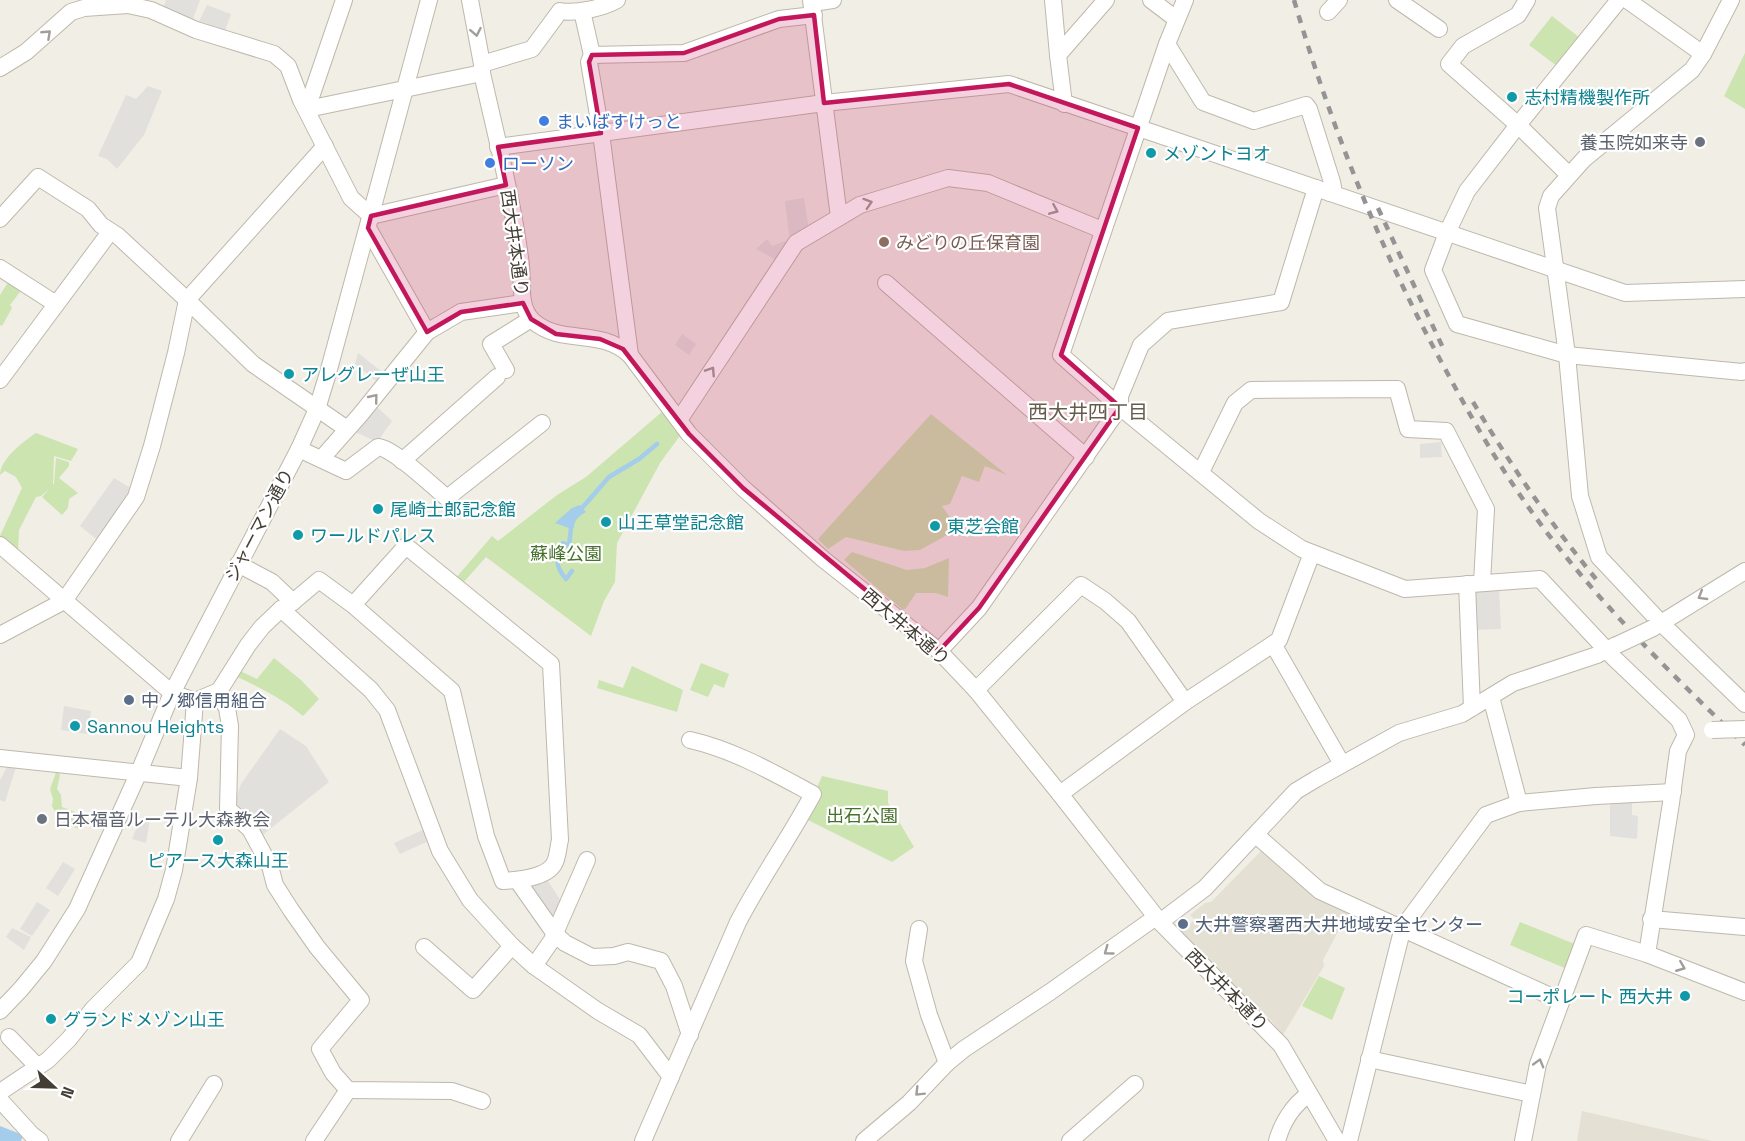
<svg xmlns="http://www.w3.org/2000/svg" width="1745" height="1141" viewBox="0 0 1745 1141" font-family="'Space Grotesk','Noto Sans JP',sans-serif">
<style>
.residential{fill:#e5e0d4}
.green{fill:#cce4b0}
.parking{fill:#e2e0dd}
.water{fill:#a4cdeb}
.lines{fill:none;stroke-linecap:round;stroke-linejoin:round}
.stream{stroke:#a4cdeb;stroke-width:4.5}
.minor-casing{stroke:#bfb8ab;stroke-width:18}
.minor{stroke:#fff;stroke-width:16}
.rail{stroke:#949494;stroke-width:4.5;stroke-dasharray:8 8;stroke-linecap:butt}
.minor-bridge-casing{stroke:#bfb8ab;stroke-width:18;stroke-linecap:butt}
.minor-bridge{stroke:#fff;stroke-width:16}
.oneway{stroke:#a19e9a}
.marked{fill:#c2185b;fill-opacity:0.2;stroke:#c2185b;stroke-width:4.5;stroke-linejoin:round}
.culture-dot{fill:#0f9aa8;stroke:#fff;stroke-width:2}
.shop-dot{fill:#3f7fe0;stroke:#fff;stroke-width:2}
.worship-dot{fill:#6b7280;stroke:#fff;stroke-width:2}
.education-dot{fill:#8d6e63;stroke:#fff;stroke-width:2}
.service-dot{fill:#5c6f8a;stroke:#fff;stroke-width:2}
.labels{text-anchor:middle;dominant-baseline:central;stroke-width:4.5;stroke-linejoin:round;paint-order:stroke}
.culture-label{font-size:18px;fill:#0d838f;stroke:#fff;text-anchor:start}
.shop-label{font-size:18px;fill:#366cbe;stroke:#fff;text-anchor:start}
.worship-label{font-size:18px;fill:#5b616d;stroke:#fff;text-anchor:end}
.education-label{font-size:18px;fill:#785e54;stroke:#fff;text-anchor:start}
.street-label{font-size:18px;fill:#433e35;stroke:#fff}
.park-label{font-size:18px;fill:#46712c;stroke:#fff}
.service-label{font-size:18px;fill:#4e5e75;stroke:#fff;text-anchor:start}
.neighbourhood-label{font-size:20px;fill:#665c4d;stroke:#fff}
</style>
<rect width="100%" height="100%" fill="#f1eee5"/>
<g class="residential">
<polygon points="1262,850 1350,909 1323,960 1324,966 1283,1035 1270,1019 1179,932 1195,920 1190,915 1205,903 1211,902"/>
<polygon points="1582,1111 1712,1141 1577,1141"/>
</g>
<g class="green">
<polygon points="1552,16 1580,38 1557,66 1529,45"/>
<polygon points="1745,53 1745,109 1724,96"/>
<polygon points="9,281 23,288 10,305 12,308 2,326 0,325 0,295"/>
<polygon points="663,411 682,433 660,463 617,543 615,582 604,601 591,636 486,557 462,584 455,579 492,536 498,541 557,495 586,477"/>
<polygon points="931,414 1007,475 985,466 979,482 962,476 950,504 942,506 958,529 920,550 904,551 846,537 828,549 818,539"/>
<path d="M 36,433 L 78,449 L 71,461 L 54,456 L 53,484 L 54,484 L 56,458 L 69,462 L 69,466 L 59,478 L 78,493 L 69,499 L 68,508 L 62,515 L 42,497 L 49,489 L 41,496 L 36,497 L 19,530 L 18,551 L 0,538 L 0,536 L 22,488 L 16,477 L 5,471 L 0,475 C 0,459 24,441 36,433 Z"/>
<polygon points="852,552 907,570 925,568 949,558 948,597 936,593 916,593 906,608 903,610 844,560"/>
<path d="M 274,658 L 301,680 L 319,699 L 303,716 C 282,698 257,686 233,675 L 236,669 L 257,679 Z"/>
<polygon points="701,663 729,674 724,688 714,684 708,697 690,690"/>
<polygon points="632,666 683,690 677,712 597,688 599,680 623,688"/>
<polygon points="57,770 60,775 57,789 61,795 62,807 83,815 79,829 60,821 52,806 53,799 50,789"/>
<polygon points="822,776 888,791 888,803 914,847 892,862 804,818"/>
<polygon points="1520,922 1577,945 1567,969 1510,945"/>
<polygon points="1319,976 1345,988 1332,1020 1302,1006"/>
</g>
<g class="parking">
<polygon points="166,0 200,0 191,24 162,12"/>
<polygon points="207,5 231,14 223,36 197,25"/>
<polygon points="148,86 162,91 144,135 117,169 107,159 98,156 126,95 136,99"/>
<polygon points="804,198 809,230 790,242 785,201"/>
<polygon points="767,239 772,246 785,241 787,244 778,261 756,249"/>
<polygon points="682,334 696,344 689,355 675,345"/>
<polygon points="358,353 385,374 379,383 355,364"/>
<polygon points="374,404 392,421 377,442 353,431"/>
<polygon points="1441,442 1442,457 1420,458 1420,444"/>
<polygon points="114,478 134,490 100,542 80,526"/>
<polygon points="1499,587 1501,629 1475,630 1474,588"/>
<polygon points="64,706 91,711 87,734 61,730"/>
<polygon points="280,729 306,746 329,782 260,837 236,807 236,798 241,784"/>
<polygon points="8,765 16,767 5,802 0,800 0,780"/>
<polygon points="1610,798 1632,798 1632,815 1638,816 1637,839 1610,836"/>
<polygon points="141,817 150,819 146,843 132,839"/>
<polygon points="425,829 431,840 400,854 394,843"/>
<polygon points="63,862 75,869 58,896 46,888"/>
<polygon points="546,878 564,906 557,923 529,884"/>
<polygon points="37,902 50,910 32,936 20,929"/>
<polygon points="12,928 31,937 24,950 6,937"/>
</g>
<g class="water">
<path d="M 580,505 L 586,512 C 579,516 574,520 574,528 L 569,528 L 555,523 L 572,508 Z"/>
<polygon points="0,1126 23,1135 21,1141 0,1141"/>
</g>
<g class="lines">
<g class="stream">
<polyline points="582,508 609,477 639,459 657,444"/>
<path d="M 571,528 L 569,546 L 563,543 C 554,555 556,568 566,579 L 572,571"/>
</g>
<g class="minor-casing">
<g id="minor">
<path d="M 470,0 L 482,64 L 482,73 C 496,136 513,200 521,265 C 523,284 518,307 533,321 C 562,346 599,327 630,355 L 689,434 L 743,488 L 823,559 L 939,651 L 976,690 L 1060,794 L 1160,922 L 1281,1045 L 1337,1141"/>
<polyline points="811,0 839,217"/>
<polyline points="1053,0 1058,55"/>
<polyline points="1151,0 1176,19"/>
<polyline points="1185,0 1167,44 1061,355 1120,407 1259,521 1302,549 1405,589 1540,579 1614,658 1679,720 1686,735 1678,751 1671,803 1647,954"/>
<polyline points="1397,0 1439,29"/>
<polyline points="1527,0 1518,15 1463,46 1449,64 1518,125 1569,175"/>
<polyline points="1619,0 1518,125 1467,191 1447,233 1433,270 1457,324 1567,355 1742,372 1745,371"/>
<polyline points="1627,0 1703,54"/>
<polyline points="1731,0 1703,54 1692,70 1584,159 1551,196 1547,208 1567,355 1580,496 1599,557 1661,623 1745,704"/>
<polyline points="812,3 833,0"/>
<polyline points="128,5 151,10 196,30 274,54 288,66 301,100 351,198 371,216 506,185"/>
<polyline points="582,11 592,55 684,53 779,19 814,15"/>
<polyline points="1328,12 1339,0"/>
<polyline points="1167,44 1203,102 1254,121 1306,105 1309,109 1332,182 1333,187 1330,193"/>
<polyline points="592,55 589,62 601,133 630,355"/>
<path d="M 482,64 L 532,49 L 560,11 C 576,14 603,8 617,0"/>
<polyline points="0,68 26,52 71,12 84,8 128,5 128,0"/>
<polyline points="1064,104 1058,55 1106,0"/>
<polyline points="305,107 317,107 482,73"/>
<polyline points="305,107 312,94 344,0"/>
<polyline points="498,147 824,103 1009,84 1625,293 1745,289"/>
<polyline points="0,219 38,177 88,209 101,225 118,236 187,300 253,364 347,429"/>
<polyline points="368,228 427,332"/>
<polyline points="0,268 56,304"/>
<polyline points="886,283 1086,457"/>
<polyline points="506,370 491,344 531,319"/>
<polyline points="0,380 110,232"/>
<polyline points="679,420 796,243 860,205 948,178 988,183 1102,230"/>
<path d="M 299,449 L 346,471 L 378,447 C 395,449 432,486 447,498 L 542,423"/>
<polyline points="322,458 360,415 427,332 461,312 523,303"/>
<polyline points="402,461 497,377"/>
<polyline points="1201,472 1235,403 1251,390 1397,389 1408,429 1446,431 1486,509 1482,583"/>
<path d="M 0,545 L 172,693 L 195,701 L 219,691 L 248,645 L 262,627 L 281,609 L 293,602 L 319,580 L 353,605 L 452,691 L 486,836 L 503,881 C 518,880 546,878 554,864 C 558,858 558,847 560,840 L 551,664 L 406,546 L 353,605"/>
<polyline points="1312,553 1279,640 1273,644 1342,764"/>
<polyline points="238,564 272,582 293,602"/>
<polyline points="1467,584 1472,708"/>
<polyline points="281,609 371,690 387,710 440,851 470,900 512,946 534,966 598,1011 639,1035 671,1077"/>
<polyline points="1653,628 1745,571"/>
<polyline points="0,635 64,601 136,497 152,446 176,353 187,300 325,146"/>
<polyline points="939,651 979,608 1120,407 1120,396 1141,345 1168,321 1281,302 1316,188"/>
<polyline points="976,690 1081,585 1105,601 1128,621 1185,702"/>
<polyline points="219,691 219,695 227,708 230,726 228,809 250,829 270,866 275,885 291,910 317,947 361,1000 320,1049 333,1073 348,1090 452,1091 482,1101"/>
<polyline points="1491,697 1519,803"/>
<polyline points="0,758 189,778"/>
<polyline points="1060,794 1185,702 1273,644"/>
<polyline points="1256,835 1320,891 1561,1001"/>
<polyline points="517,880 555,934 565,943 592,957 614,956 628,952 661,961 674,986 690,1035"/>
<polyline points="1651,919 1745,927"/>
<polyline points="1160,922 1205,888 1296,791 1316,779 1399,733 1462,714 1513,683 1597,655 1616,645"/>
<polyline points="919,929 914,961 929,1015 947,1063"/>
<polyline points="424,947 473,990 512,946"/>
<polyline points="534,966 552,940 587,860"/>
<polyline points="0,1011 21,989 44,961 77,909 139,772 172,693 299,449 317,409 328,373 429,0"/>
<polyline points="9,1037 38,1067"/>
<polyline points="1369,1059 1532,1094"/>
<polyline points="0,1092 48,1060 69,1039 93,1009 139,963 166,899 174,870 189,778 195,701"/>
<polyline points="0,1100 32,1135 40,1141"/>
<polyline points="179,1141 214,1084"/>
<polyline points="314,1141 348,1090"/>
<path d="M 643,1141 L 738,922 C 761,878 790,837 813,794 C 774,773 734,750 690,740"/>
<polyline points="864,1141 909,1103 947,1063 964,1049 1050,992 1156,917"/>
<polyline points="1070,1141 1135,1084"/>
<path d="M 1277,1141 C 1282,1123 1293,1105 1309,1094"/>
<polyline points="1349,1141 1403,927 1486,815 1519,803 1596,796 1673,792"/>
<polyline points="1523,1141 1538,1064 1586,935 1647,954 1745,992"/>
</g>
</g>
<use href="#minor" class="minor"/>
<g class="rail">
<path d="M 1294,0 C 1332,130 1383,257 1449,376 C 1483,440 1521,502 1567,558 C 1621,625 1683,685 1745,745"/>
<polyline points="1378,208 1444,350"/>
<path d="M 1473,402 C 1510,464 1550,523 1596,579"/>
</g>
<g class="minor-bridge-casing">
<g id="minor-bridge">
<polyline points="1617,645 1653,628"/>
<polyline points="1712,730 1745,729"/>
</g>
</g>
<use href="#minor-bridge" class="minor-bridge"/>
</g>
<defs><path id="oneway-chevron" d="M-2-3.5L2.5 0L-2 3.5" fill="none" stroke-width="1.6" stroke-linecap="round" stroke-linejoin="round" transform="scale(1.5)"/></defs>
<g class="oneway">
<use href="#oneway-chevron" transform="translate(476 32) rotate(79)"/>
<use href="#oneway-chevron" transform="translate(47 34) rotate(-43)"/>
<use href="#oneway-chevron" transform="translate(868 203) rotate(-18)"/>
<use href="#oneway-chevron" transform="translate(1054 210) rotate(23)"/>
<use href="#oneway-chevron" transform="translate(711 371) rotate(-57)"/>
<use href="#oneway-chevron" transform="translate(374 398) rotate(-51)"/>
<use href="#oneway-chevron" transform="translate(1702 596) rotate(149)"/>
<use href="#oneway-chevron" transform="translate(1108 951) rotate(144)"/>
<use href="#oneway-chevron" transform="translate(1681 967) rotate(22)"/>
<use href="#oneway-chevron" transform="translate(1539 1063) rotate(-74)"/>
<use href="#oneway-chevron" transform="translate(919 1092) rotate(135)"/>
</g>
<path class="marked" d="M 814,15 L 824,103 L 1009,84 L 1138,128 L 1061,355 L 1120,407 L 979,608 L 939,651 L 743,488 L 689,434 L 623,349 L 600,339 L 556,334 L 531,319 L 523,303 L 461,312 L 427,332 L 368,228 L 371,216 L 506,185 L 498,147 L 601,133 L 589,62 L 592,55 L 684,53 L 779,19 Z"/>
<g class="culture-dot">
<circle cx="1512" cy="97" r="6"/>
<circle cx="1151" cy="153" r="6"/>
<circle cx="289" cy="374" r="6"/>
<circle cx="378" cy="509" r="6"/>
<circle cx="606" cy="522" r="6"/>
<circle cx="935" cy="526" r="6"/>
<circle cx="298" cy="535" r="6"/>
<circle cx="75" cy="726" r="6"/>
<circle cx="218" cy="840" r="6"/>
<circle cx="1685" cy="996" r="6"/>
<circle cx="51" cy="1019" r="6"/>
</g>
<g class="shop-dot">
<circle cx="544" cy="121" r="6"/>
<circle cx="490" cy="163" r="6"/>
</g>
<g class="worship-dot">
<circle cx="1700" cy="142" r="6"/>
<circle cx="42" cy="819" r="6"/>
</g>
<circle class="education-dot" cx="884" cy="242" r="6"/>
<g class="service-dot">
<circle cx="129" cy="700" r="6"/>
<circle cx="1183" cy="924" r="6"/>
</g>
<g class="labels">
<g class="culture-label">
<text x="1524" y="97">志村精機製作所</text>
<text x="1163" y="153">メゾントヨオ</text>
<text x="301" y="374">アレグレーぜ山王</text>
<text x="390" y="509">尾崎士郎記念館</text>
<text x="618" y="522">山王草堂記念館</text>
<text x="947" y="526">東芝会館</text>
<text x="310" y="535">ワールドパレス</text>
<text x="87" y="726">Sannou Heights</text>
<text x="218" y="860" text-anchor="middle">ピアース大森山王</text>
<text x="1673" y="996" text-anchor="end">コーポレート 西大井</text>
<text x="63" y="1019">グランドメゾン山王</text>
</g>
<g class="shop-label">
<text x="556" y="121">まいばすけっと</text>
<text x="502" y="163">ローソン</text>
</g>
<g class="worship-label">
<text x="1688" y="142">養玉院如来寺</text>
<text x="54" y="819" text-anchor="start">日本福音ルーテル大森教会</text>
</g>
<g class="education-label">
<text x="896" y="242">みどりの丘保育園</text>
</g>
<g class="street-label">
<text transform="translate(515 243) rotate(82)">西大井本通り</text>
<text transform="translate(259 525) rotate(-62)">ジャーマン通り</text>
<text transform="translate(906 627) rotate(40)">西大井本通り</text>
<text transform="translate(1227 990) rotate(45)">西大井本通り</text>
</g>
<g class="park-label">
<text x="566" y="553">蘇峰公園</text>
<text x="862" y="815">出石公園</text>
</g>
<g class="service-label">
<text x="141" y="700">中ノ郷信用組合</text>
<text x="1195" y="924">大井警察署西大井地域安全センター</text>
</g>
<g class="neighbourhood-label">
<text x="1088" y="412">西大井四丁目</text>
</g>
</g>
<g transform="translate(54 1087) rotate(112)" stroke="#ffffff" stroke-width="4.5" paint-order="stroke">
<path d="M0-4.5L10 22L0 15L-10 22Z" fill="#433e35"/>
<text y="-9" font-size="16" font-weight="bold" text-anchor="middle" fill="#433e35">N</text>
</g>
</svg>
